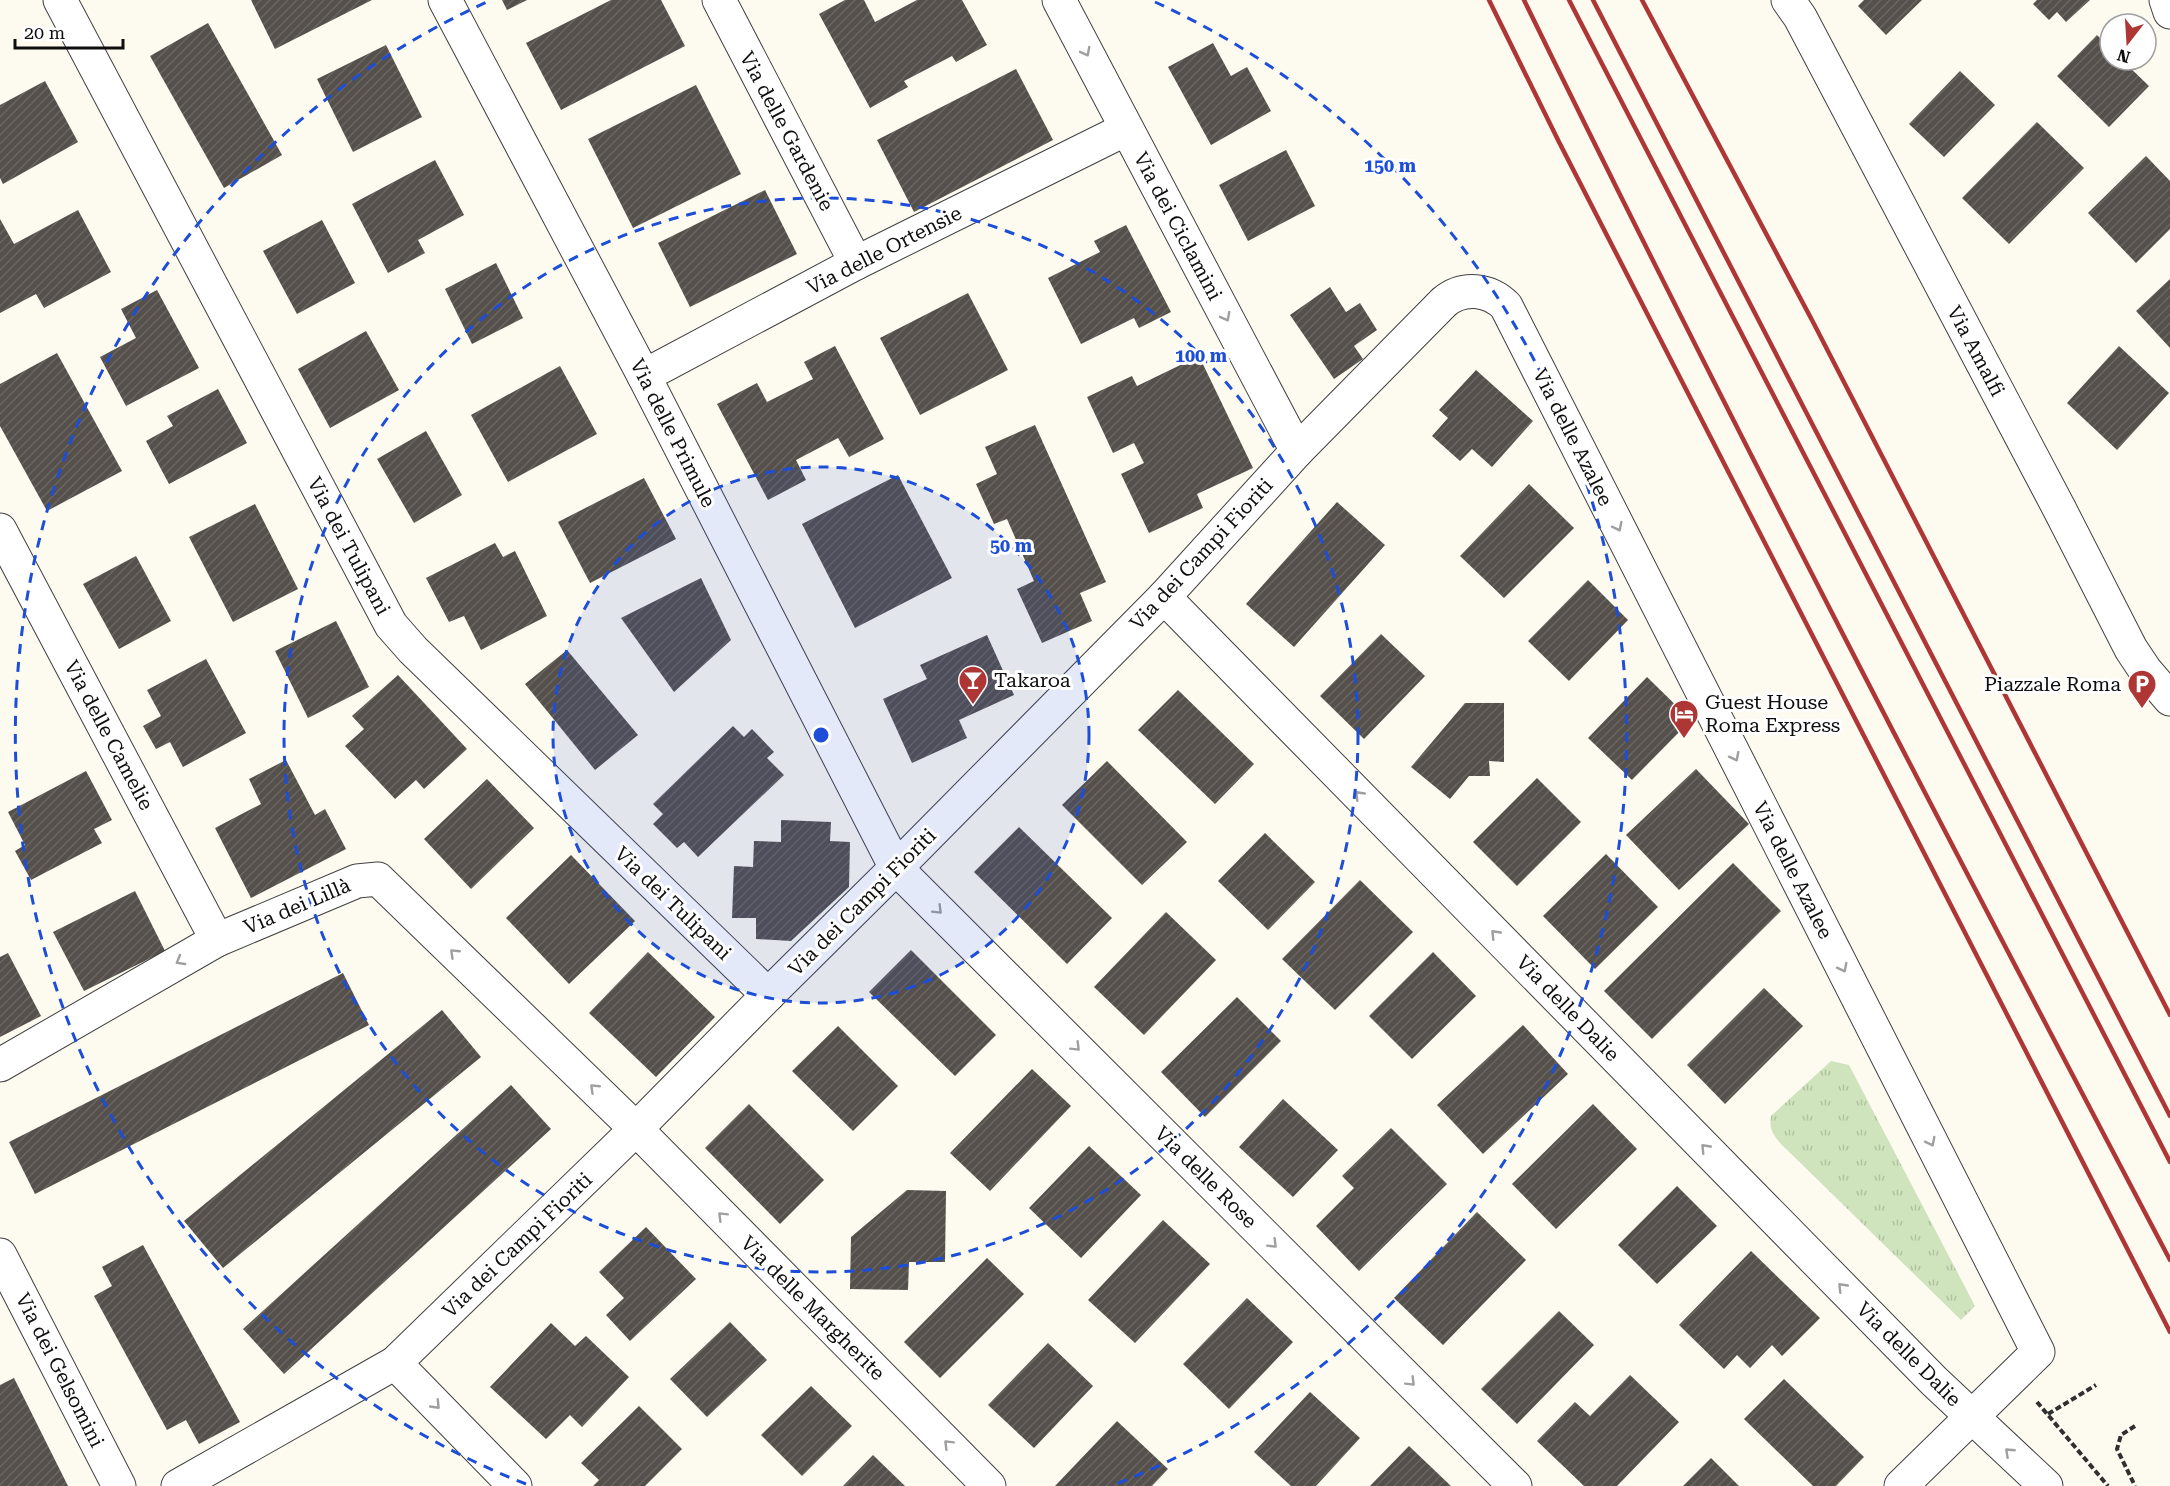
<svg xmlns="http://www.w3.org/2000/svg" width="2170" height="1486" viewBox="0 0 2170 1486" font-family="'Roboto Serif',serif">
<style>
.grass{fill:url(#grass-tufts)}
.building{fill:url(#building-hatch)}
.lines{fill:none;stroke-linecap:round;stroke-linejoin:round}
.minor-casing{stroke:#414141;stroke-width:35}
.path{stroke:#303030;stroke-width:4;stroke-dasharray:6 3;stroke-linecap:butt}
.minor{stroke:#fff;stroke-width:33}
.rail{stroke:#ae3635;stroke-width:4.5}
.oneway{stroke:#9f9f9f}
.ring{fill:none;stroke:#1d4ed8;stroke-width:3;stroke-dasharray:10 8}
.labels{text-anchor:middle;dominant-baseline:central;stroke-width:6;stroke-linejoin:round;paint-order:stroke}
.street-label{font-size:20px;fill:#0e0e0e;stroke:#fff}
.poi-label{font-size:20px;fill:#0e0e0e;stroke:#fff;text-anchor:start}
.centre{fill:#1d4ed8;stroke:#fff;stroke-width:3}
.ring-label{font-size:18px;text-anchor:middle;font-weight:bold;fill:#1d4ed8;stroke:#fff;stroke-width:6;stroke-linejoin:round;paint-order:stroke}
</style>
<defs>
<pattern id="grass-tufts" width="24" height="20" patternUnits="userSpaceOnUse" patternTransform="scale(1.5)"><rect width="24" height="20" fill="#cfe4bd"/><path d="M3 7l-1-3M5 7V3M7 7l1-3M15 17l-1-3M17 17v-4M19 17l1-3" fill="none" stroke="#b1c2a1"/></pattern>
<pattern id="building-hatch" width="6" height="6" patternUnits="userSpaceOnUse" patternTransform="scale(1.5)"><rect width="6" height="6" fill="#55504b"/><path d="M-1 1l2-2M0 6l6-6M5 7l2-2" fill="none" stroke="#696561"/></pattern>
</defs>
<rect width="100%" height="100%" fill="#fdfbf0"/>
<path class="grass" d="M 1831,1061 L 1849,1065 L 1975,1306 L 1961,1320 L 1780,1143 C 1772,1133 1769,1128 1771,1116 Z"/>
<g class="building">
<polygon points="251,0 372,0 275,49"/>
<polygon points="502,0 527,0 507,10"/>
<polygon points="611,0 661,0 685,46 561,110 526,43"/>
<polygon points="845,0 864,0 875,22 917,0 962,0 987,45 956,62 952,56 904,81 908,87 870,108 819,14"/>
<polygon points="1864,0 1922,0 1886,35 1858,6"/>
<polygon points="2037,0 2090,0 2066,22 2057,12 2049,20 2033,4"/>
<polygon points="208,23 282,155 224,188 150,56"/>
<polygon points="2097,35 2110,48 2110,60 2122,60 2149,86 2109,127 2057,76"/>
<polygon points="1213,43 1231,76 1247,67 1271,111 1211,145 1168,67"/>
<polygon points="386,45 422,117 353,152 317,79"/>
<polygon points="1016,69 1053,140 914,212 877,140"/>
<polygon points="1960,71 1995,105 1944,157 1909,124"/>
<polygon points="45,81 78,142 3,184 0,178 0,105"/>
<polygon points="696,85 741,174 633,228 588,139"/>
<polygon points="2037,122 2084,168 2009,244 1962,198"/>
<polygon points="1286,150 1315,206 1248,241 1219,185"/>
<polygon points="2146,156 2170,181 2170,229 2136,263 2088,213"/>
<polygon points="435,160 464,215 418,240 425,253 388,273 352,204"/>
<polygon points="765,190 797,254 690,307 658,243"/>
<polygon points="78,210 111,272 44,308 36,294 0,313 0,219 14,244"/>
<polygon points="322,220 355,283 297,314 263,251"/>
<polygon points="1126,225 1171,312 1139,328 1134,318 1081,344 1048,278 1100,252 1094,241"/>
<polygon points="496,263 523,318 472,344 445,289"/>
<polygon points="2170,279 2170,348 2136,311"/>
<polygon points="1330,287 1346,312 1360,303 1377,330 1354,346 1363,359 1334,379 1290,315"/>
<polygon points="157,290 199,368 126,406 100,357 136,338 121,309"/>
<polygon points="968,293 1008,370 920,415 880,338"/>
<polygon points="366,331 399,390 330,428 298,369"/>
<polygon points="835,346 884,439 849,457 838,438 796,460 806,480 768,500 717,404 757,383 767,402 813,379 804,362"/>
<polygon points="2119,346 2169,393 2117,450 2067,403"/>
<polygon points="57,353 122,471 47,511 0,426 0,384"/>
<polygon points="1199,356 1253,468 1197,494 1203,508 1149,533 1121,474 1144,463 1134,443 1113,453 1087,397 1132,376 1137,386"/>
<polygon points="560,366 597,434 508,482 471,415"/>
<polygon points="1476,370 1533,421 1492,467 1472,449 1460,461 1432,436 1448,418 1439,410"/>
<polygon points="218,389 247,443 169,484 146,441 173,426 167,416"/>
<polygon points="1035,425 1106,582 1080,593 1092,621 1042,643 1017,589 1034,581 1007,519 994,524 976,484 997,474 985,447"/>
<polygon points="426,431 462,495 414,523 377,459"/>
<polygon points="898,475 952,578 855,628 802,524"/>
<polygon points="644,478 676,539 590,583 558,522"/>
<polygon points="1529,484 1574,528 1504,598 1460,556"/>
<polygon points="1337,502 1385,545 1294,647 1246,604"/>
<polygon points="255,504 298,589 233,622 189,537"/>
<polygon points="495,543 503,557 515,551 547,616 481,650 464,616 449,622 426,578"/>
<polygon points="136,556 171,621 119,649 83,584"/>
<polygon points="701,578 731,640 674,692 621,618"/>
<polygon points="1588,580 1628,620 1569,681 1528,641"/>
<polygon points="336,621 369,687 308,718 275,651"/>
<polygon points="1381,634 1425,676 1364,739 1320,696"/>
<polygon points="987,635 1014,695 959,720 967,738 912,763 883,699 927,679 920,665"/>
<polygon points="567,650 638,735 595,770 525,684"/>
<polygon points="206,659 246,733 183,767 170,742 156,749 143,726 161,716 147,690"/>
<polygon points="398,675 467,749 424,789 416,780 395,799 345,746 364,729 352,716"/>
<polygon points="1647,677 1691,720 1632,780 1588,738"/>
<polygon points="1178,690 1254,764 1215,804 1138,730"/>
<polygon points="1465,703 1504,703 1504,762 1489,761 1490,776 1469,776 1450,799 1411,767"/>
<polygon points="733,726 744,737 752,729 774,752 767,758 784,775 698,857 684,842 677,848 653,824 663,814 653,804"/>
<polygon points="286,760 315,815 325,809 346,849 251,898 215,828 261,804 249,779"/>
<polygon points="1107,761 1187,842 1142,885 1062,805"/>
<polygon points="1696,769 1749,824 1679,890 1626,835"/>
<polygon points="86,771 112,820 94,829 102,843 31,880 15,851 25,845 8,812"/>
<polygon points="1537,778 1581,822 1517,886 1473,842"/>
<polygon points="487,779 534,828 471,889 424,839"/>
<polygon points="781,820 831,822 830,841 850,842 849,887 791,941 756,939 756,918 732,918 734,866 753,867 754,841 781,842"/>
<polygon points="1019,827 1112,918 1067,964 974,872"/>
<polygon points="1265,833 1315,882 1268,930 1218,881"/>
<polygon points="1606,854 1658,907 1595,969 1543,916"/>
<polygon points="571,855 635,921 569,984 506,918"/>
<polygon points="1733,863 1781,911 1652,1039 1604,991"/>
<polygon points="1360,880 1413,932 1335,1010 1282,959"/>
<polygon points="135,891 165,951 84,991 53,932"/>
<polygon points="1166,912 1216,960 1144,1035 1094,987"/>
<polygon points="911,950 996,1035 955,1076 869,992"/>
<polygon points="648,952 715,1017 656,1077 589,1013"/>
<polygon points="1433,952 1476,996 1412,1059 1369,1016"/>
<polygon points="8,953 41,1016 0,1037 0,957"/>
<polygon points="343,973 369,1025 35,1194 9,1142"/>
<polygon points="1764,988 1803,1026 1725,1104 1687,1065"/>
<polygon points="1237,997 1281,1041 1205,1117 1161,1072"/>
<polygon points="442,1010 481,1057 223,1268 184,1221"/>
<polygon points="1523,1025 1568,1074 1483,1154 1437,1105"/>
<polygon points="838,1026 898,1086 853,1131 792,1071"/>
<polygon points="1032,1069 1071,1106 990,1191 950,1153"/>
<polygon points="511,1085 551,1129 284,1374 243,1329"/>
<polygon points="1283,1099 1338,1150 1293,1197 1239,1147"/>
<polygon points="749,1104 824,1180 780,1224 705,1148"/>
<polygon points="1593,1104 1637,1149 1556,1229 1512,1184"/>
<polygon points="1391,1128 1447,1184 1359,1271 1316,1226 1354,1188 1342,1176"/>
<polygon points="1089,1146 1141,1195 1081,1258 1029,1208"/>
<polygon points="1677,1186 1717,1226 1657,1284 1618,1245"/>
<polygon points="907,1190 946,1191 945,1262 909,1262 908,1290 850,1289 851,1237"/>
<polygon points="1477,1212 1526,1260 1443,1345 1394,1298"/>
<polygon points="1163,1220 1210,1264 1135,1343 1088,1300"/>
<polygon points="646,1227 696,1279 630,1341 606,1315 624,1298 599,1272"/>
<polygon points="143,1245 240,1422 199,1444 186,1420 167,1430 94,1296 112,1286 102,1267"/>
<polygon points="1751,1251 1820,1318 1782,1356 1772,1345 1750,1368 1737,1355 1724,1369 1679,1325"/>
<polygon points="987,1258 1024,1294 940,1378 904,1342"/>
<polygon points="1247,1298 1293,1342 1229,1409 1183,1364"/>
<polygon points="1559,1311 1594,1345 1517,1424 1481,1389"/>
<polygon points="730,1322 767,1360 707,1417 670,1379"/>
<polygon points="551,1323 575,1346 586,1336 629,1377 582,1427 570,1415 546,1439 490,1387"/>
<polygon points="1048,1343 1093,1386 1034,1448 988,1405"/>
<polygon points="1630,1375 1679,1422 1617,1486 1584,1486 1537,1441 1575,1402 1590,1416"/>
<polygon points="14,1378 68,1486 0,1486 0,1385"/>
<polygon points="1784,1379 1864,1457 1836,1486 1813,1486 1744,1419"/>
<polygon points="811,1386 852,1426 802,1476 761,1435"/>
<polygon points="1310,1392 1360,1438 1316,1486 1291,1486 1254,1452"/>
<polygon points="639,1406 682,1449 645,1486 593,1486 599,1480 581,1463"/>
<polygon points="1117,1421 1168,1469 1152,1486 1055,1486"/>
<polygon points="1409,1446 1451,1486 1370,1486"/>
<polygon points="873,1455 905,1486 843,1486"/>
<polygon points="1711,1458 1739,1486 1683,1486"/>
</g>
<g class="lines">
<g class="minor-casing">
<g id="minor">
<polyline points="60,0 391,625 413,650 768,995"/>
<polyline points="445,0 644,376 896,868 1515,1486"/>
<polyline points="719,0 856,263"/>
<polyline points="1059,0 1297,451"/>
<polyline points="1788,0 1800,17 2060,510 2131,649 2145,670 2170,699"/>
<polyline points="2166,0 2170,12"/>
<polyline points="644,376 856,263 1126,129"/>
<polyline points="0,530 217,940"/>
<polyline points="1164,597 1934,1381 2046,1486"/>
<polyline points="0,1065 217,940 357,881 378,879 636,1129 989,1486"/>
<polyline points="0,1255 119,1486"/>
<polyline points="395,1363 515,1486"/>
<path d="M 178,1486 L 395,1363 L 636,1129 L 768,995 L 896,868 L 1164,597 L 1297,451 L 1444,302 C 1463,286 1489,289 1506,306 L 2038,1352 L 1901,1486"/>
</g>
</g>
<g class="path">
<polyline points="2037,1402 2108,1486"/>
<polyline points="2048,1414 2096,1385"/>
<polyline points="2135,1426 2121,1435 2117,1449 2135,1486"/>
</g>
<use href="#minor" class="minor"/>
<g class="rail">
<polyline points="1489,0 1559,142 2170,1332"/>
<path d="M 1524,0 C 1731,424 1950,843 2170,1260"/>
<polyline points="1569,0 2170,1162"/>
<polyline points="1593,0 2170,1116"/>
<polyline points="1642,0 1813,322 2170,1015"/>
</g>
</g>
<defs><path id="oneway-chevron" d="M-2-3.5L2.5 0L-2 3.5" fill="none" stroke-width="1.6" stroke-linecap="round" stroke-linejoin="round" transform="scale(1.5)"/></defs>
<g class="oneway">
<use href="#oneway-chevron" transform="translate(1086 52) rotate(62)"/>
<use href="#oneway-chevron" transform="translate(1226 317) rotate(62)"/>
<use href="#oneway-chevron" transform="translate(1618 527) rotate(63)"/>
<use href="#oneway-chevron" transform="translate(1735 757) rotate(63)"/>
<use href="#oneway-chevron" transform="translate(1359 795) rotate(-134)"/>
<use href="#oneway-chevron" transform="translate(938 910) rotate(45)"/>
<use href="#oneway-chevron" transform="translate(1495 934) rotate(-134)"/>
<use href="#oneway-chevron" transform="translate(454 953) rotate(-136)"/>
<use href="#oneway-chevron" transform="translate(180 961) rotate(150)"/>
<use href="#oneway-chevron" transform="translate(1843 968) rotate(63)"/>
<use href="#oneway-chevron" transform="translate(1076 1047) rotate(45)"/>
<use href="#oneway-chevron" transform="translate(594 1088) rotate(-136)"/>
<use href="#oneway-chevron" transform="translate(1931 1142) rotate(63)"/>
<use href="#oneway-chevron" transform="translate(1705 1148) rotate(-134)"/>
<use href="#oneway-chevron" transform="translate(722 1216) rotate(-135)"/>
<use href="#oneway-chevron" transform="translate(1273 1244) rotate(45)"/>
<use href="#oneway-chevron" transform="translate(1842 1287) rotate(-134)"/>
<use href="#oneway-chevron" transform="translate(1411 1382) rotate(45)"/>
<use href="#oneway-chevron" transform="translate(436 1405) rotate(46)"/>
<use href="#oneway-chevron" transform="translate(948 1444) rotate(-135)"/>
<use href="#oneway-chevron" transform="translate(2009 1452) rotate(-137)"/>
</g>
<circle cx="821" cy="735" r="268" fill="#1d4ed8" fill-opacity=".12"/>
<g class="ring">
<circle cx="821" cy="735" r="268"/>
<circle cx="821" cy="735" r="537"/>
<path d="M526 1484A805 805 0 0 1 487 2M1155 2A805 805 0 0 1 1116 1484"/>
</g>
<defs>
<g id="bar-pin" transform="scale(1.5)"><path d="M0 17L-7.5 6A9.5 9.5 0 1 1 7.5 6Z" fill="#ae3635" stroke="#fff"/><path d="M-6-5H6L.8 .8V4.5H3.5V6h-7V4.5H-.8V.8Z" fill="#fff"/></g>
<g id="parking-pin" transform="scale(1.5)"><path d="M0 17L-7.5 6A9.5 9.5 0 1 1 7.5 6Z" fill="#ae3635" stroke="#fff"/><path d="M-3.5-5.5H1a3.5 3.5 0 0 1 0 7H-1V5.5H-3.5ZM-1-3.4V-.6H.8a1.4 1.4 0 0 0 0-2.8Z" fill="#fff"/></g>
<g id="hotel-pin" transform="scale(1.5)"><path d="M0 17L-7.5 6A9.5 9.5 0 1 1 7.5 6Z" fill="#ae3635" stroke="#fff"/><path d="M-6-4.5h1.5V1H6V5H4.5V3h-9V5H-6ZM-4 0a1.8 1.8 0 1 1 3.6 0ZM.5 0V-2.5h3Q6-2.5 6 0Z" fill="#fff"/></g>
</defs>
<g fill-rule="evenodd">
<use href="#bar-pin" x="973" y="680"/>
<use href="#parking-pin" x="2142" y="684"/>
<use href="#hotel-pin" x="1684" y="714"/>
</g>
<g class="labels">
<g class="street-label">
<text transform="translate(787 131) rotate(62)">Via delle Gardenie</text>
<text transform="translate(1178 226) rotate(62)">Via dei Ciclamini</text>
<text transform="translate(884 250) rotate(-27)">Via delle Ortensie</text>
<text transform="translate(1976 351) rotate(62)">Via Amalfi</text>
<text transform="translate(673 433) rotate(63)">Via delle Primule</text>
<text transform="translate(1573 437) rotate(63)">Via delle Azalee</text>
<text transform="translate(349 546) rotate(62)">Via dei Tulipani</text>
<text transform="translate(1201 554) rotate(-47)">Via dei Campi Fioriti</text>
<text transform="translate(109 735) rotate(62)">Via delle Camelie</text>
<text transform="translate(1793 870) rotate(63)">Via delle Azalee</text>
<text transform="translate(862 902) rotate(-45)">Via dei Campi Fioriti</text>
<text transform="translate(673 903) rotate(44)">Via dei Tulipani</text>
<text transform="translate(297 906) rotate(-23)">Via dei Lillà</text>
<text transform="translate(1568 1008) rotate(46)">Via delle Dalie</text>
<text transform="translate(1206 1177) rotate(45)">Via delle Rose</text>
<text transform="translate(517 1245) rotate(-44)">Via dei Campi Fioriti</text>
<text transform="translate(813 1308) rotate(45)">Via delle Margherite</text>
<text transform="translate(1909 1354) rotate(45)">Via delle Dalie</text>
<text transform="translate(60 1370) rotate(63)">Via dei Gelsomini</text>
</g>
<g class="poi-label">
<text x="994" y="680">Takaroa</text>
<text x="2121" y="684" text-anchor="end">Piazzale Roma</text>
<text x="1705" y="702">Guest House<tspan x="1705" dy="23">Roma Express</tspan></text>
</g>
</g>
<circle cx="821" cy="735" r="9" class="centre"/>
<g class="ring-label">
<text x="1390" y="172">150 m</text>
<text x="1201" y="362">100 m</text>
<text x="1011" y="552">50 m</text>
</g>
<g transform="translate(2128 42) rotate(197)"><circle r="28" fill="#ffffff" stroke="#9f9f9f" stroke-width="1.5"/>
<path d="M0-4.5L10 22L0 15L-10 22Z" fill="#ae3635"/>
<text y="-9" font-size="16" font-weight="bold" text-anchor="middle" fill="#0e0e0e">N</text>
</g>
<path d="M15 39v9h108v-9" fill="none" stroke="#0e0e0e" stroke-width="3"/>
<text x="24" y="39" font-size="18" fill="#0e0e0e" stroke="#ffffff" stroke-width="4.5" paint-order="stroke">20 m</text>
</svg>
